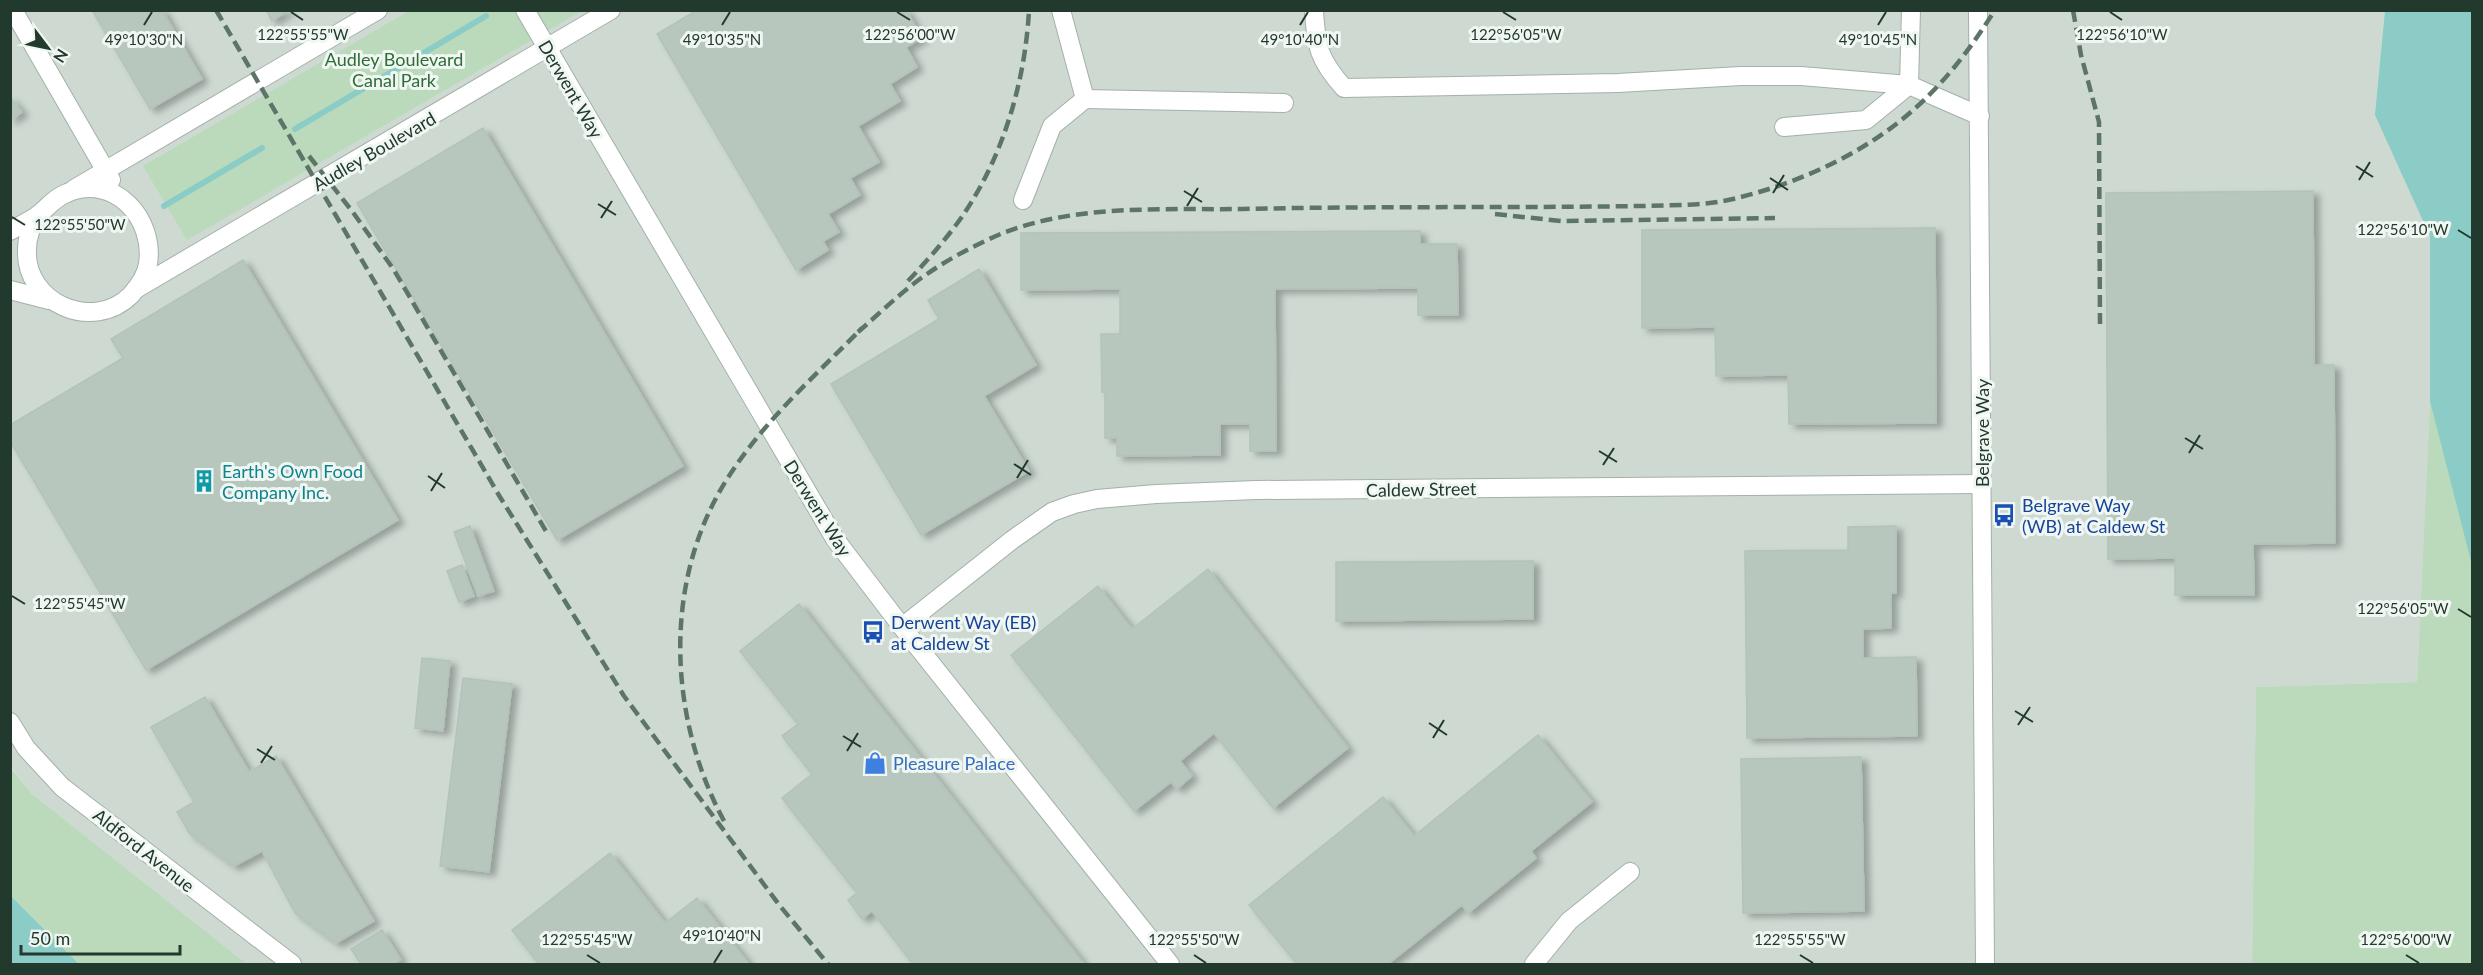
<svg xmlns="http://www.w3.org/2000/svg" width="2483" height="975" viewBox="0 0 2483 975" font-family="Lato,sans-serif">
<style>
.built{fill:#ced9d2}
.green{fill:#badabb}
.water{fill:#8bccc6}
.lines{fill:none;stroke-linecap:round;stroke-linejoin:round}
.stream{stroke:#8bccc6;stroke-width:6}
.building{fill:#b8c7be;stroke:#b3c3b8;stroke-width:1.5;filter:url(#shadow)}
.minor-casing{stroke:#a3b1a9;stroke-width:20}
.minor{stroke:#fff;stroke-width:18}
.rail{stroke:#5c7568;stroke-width:4.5;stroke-dasharray:12 6;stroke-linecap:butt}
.ticks{fill:none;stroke:#22392d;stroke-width:2}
.labels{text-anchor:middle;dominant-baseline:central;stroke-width:6;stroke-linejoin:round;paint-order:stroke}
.park-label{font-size:18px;fill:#2f6d38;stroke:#f0f7f2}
.street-label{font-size:18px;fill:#22392d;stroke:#f0f7f2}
.culture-label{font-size:18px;fill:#0d838f;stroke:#f0f7f2;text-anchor:start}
.transit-label{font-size:18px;fill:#164399;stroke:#f0f7f2;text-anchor:start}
.shop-label{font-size:18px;fill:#366cbe;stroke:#f0f7f2;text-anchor:start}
.ticks-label{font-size:15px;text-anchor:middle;fill:#22392d;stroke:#f0f7f2;stroke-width:6;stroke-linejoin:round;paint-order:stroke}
</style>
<defs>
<filter id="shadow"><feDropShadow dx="6" dy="4" stdDeviation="3" flood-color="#0004"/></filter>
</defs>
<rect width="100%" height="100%" fill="#e0eae3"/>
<polygon class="built" points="11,11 2385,11 2375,115 2430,236 2430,401 2417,682 2256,687 2252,964 247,964 32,794 11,767"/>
<g class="green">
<polygon points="409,11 581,11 187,240 143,166"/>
<polygon points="2385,11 2472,11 2472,964 2252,964 2256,687 2417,682 2430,401 2430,237 2375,115"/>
<polygon points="10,767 32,794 247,964 79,964 11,896"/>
</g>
<g class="water">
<polygon points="2385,11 2472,11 2472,565 2430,401 2430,236 2375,115"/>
<polygon points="10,896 11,896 79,964 11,964"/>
</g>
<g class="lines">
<g class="stream">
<polyline points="295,129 486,16"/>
<polyline points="164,206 262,148"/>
</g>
</g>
<g class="building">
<polygon points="92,10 162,10 202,79 150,109"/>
<polygon points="266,10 289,10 272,21"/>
<polygon points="697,10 906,10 922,38 906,47 917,67 890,84 900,101 858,126 879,162 850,178 860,195 828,214 839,232 823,241 828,250 796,270 657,34"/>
<polygon points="10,97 22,112 10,120"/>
<polygon points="483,128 683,466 557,540 357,203"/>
<polygon points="2313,191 2314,365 2334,365 2335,543 2253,544 2254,595 2175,595 2175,558 2108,559 2106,193"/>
<polygon points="1935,228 1936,423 1789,424 1788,375 1716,376 1715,327 1642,328 1642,230"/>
<polygon points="1420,231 1420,244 1457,244 1458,315 1418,315 1418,288 1275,289 1276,451 1250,451 1250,424 1220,424 1220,455 1117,456 1117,438 1105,438 1105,392 1102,392 1101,334 1120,334 1120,289 1021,290 1021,233"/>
<polygon points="243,260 398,520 146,670 10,441 10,425 123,358 111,339"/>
<polygon points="979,269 1036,365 984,396 1029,471 921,535 831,384 939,319 928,300"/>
<polygon points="470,526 494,591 478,596 454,532"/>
<polygon points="1896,526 1896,593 1891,593 1891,628 1863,629 1863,658 1916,657 1917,736 1747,738 1745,551 1848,550 1848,527"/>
<polygon points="1533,561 1533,619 1336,621 1336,562"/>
<polygon points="462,565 474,596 459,602 447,571"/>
<polygon points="1208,569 1348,748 1273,808 1214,733 1180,761 1192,776 1177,789 1171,782 1134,811 1011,655 1098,586 1132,629"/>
<polygon points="799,604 1084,964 913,964 872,911 862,919 848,900 857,893 782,798 812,774 782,736 798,724 740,651"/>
<polygon points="422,658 450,661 443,731 415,728"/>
<polygon points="463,678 512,684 489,872 440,866"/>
<polygon points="205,697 249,772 276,756 374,921 336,943 295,913 262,851 234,866 190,834 177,812 194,802 151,727"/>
<polygon points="1538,735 1592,802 1531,851 1536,858 1468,913 1462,905 1388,964 1297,964 1249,905 1383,797 1414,836"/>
<polygon points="1861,757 1864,911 1743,913 1741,759"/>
<polygon points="610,853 665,923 697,898 749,964 539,964 512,930"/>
<polygon points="382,930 401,960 393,964 361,964 351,949"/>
</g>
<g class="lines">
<g class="minor-casing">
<g id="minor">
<polyline points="13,10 111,180"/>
<polyline points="525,10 835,539 902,627 1170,964"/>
<polyline points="1061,10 1085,99 1284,103"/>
<path d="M 1314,10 C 1316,47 1319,60 1344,88 L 1618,83 L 1741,76 L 1801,76 L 1909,85"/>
<polyline points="1911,10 1909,85 1980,116"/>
<polyline points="1978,10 1985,964"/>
<polyline points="1784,127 1866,120 1909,85"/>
<polyline points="74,189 378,10"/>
<polyline points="1023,200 1052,126 1085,99"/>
<path d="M 10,231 C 19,226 30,221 38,215 C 48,207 54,198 67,193 C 114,173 155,218 148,264 C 146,276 139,286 131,295 C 93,333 24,303 27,249 C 27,236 32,226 38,215"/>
<polyline points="136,289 611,10"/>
<polyline points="10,290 49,300"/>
<polyline points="902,627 1012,540 1052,512 1074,504 1097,499 1156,494 1256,490 1982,484"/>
<polyline points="10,722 26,748 62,787 292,964"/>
<polyline points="1534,964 1569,921 1630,872"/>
</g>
</g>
<use href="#minor" class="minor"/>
<g class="rail">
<polyline points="216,10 500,497 624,696 780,906 828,964"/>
<polyline points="2073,10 2081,55 2099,122 2100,324"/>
<polyline points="309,156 352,211 394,270 547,533"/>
<polyline points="1495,214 1561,221 1775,218"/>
<path d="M 908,281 C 925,263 941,245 956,225 C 1001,164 1025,85 1029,10"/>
<path d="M 858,332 C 880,313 902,291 927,274 C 950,258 977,244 1003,233 C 1078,204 1163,210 1242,209 C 1375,206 1509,208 1642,206 C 1672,205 1703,206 1733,199 C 1805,182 1879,147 1931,93 C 1956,68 1976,40 1995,10"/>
<path d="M 724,821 C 667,715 662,576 731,473 C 767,418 816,375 862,328"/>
</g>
</g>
<path class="ticks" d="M 291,12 L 303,20M 897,12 L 910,20M 1503,12 L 1516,20M 2110,12 L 2122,20M 144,25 L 152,12M 722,25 L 730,12M 1300,25 L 1308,12M 1878,25 L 1886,12M 2356,166 L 2373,177M 1770,178 L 1788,190M 2359,180 L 2370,162M 1184,191 L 1202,202M 1773,193 L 1784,175M 598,204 L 616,215M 1187,206 L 1198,188M 12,217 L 25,225M 601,218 L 612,201M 2458,230 L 2471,238M 2185,438 L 2203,449M 1599,451 L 1617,462M 2189,453 L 2200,435M 1014,464 L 1031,475M 1603,465 L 1614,448M 428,476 L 445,488M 1017,478 L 1028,460M 431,491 L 442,473M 12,596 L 25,604M 2458,609 L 2471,617M 2015,711 L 2033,722M 1429,723 L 1447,735M 2018,725 L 2030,707M 843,736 L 861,747M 1433,738 L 1444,720M 257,749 L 275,760M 847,751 L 858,733M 261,763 L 272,746M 587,955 L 600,963M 1194,955 L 1206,963M 1800,955 L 1813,963M 2406,955 L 2419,963M 714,963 L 722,950"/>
<defs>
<g id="building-bare" transform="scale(1.8)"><path d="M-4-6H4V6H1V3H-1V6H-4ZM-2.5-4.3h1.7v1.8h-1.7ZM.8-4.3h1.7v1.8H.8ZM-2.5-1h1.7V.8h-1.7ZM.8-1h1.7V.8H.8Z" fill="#0f9aa8" stroke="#f0f7f2" stroke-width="2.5" paint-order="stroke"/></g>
<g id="bus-bare" transform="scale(1.8)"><path d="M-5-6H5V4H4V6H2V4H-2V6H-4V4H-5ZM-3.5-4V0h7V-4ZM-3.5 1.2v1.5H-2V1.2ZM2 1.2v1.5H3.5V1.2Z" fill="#1a4fb4" stroke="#f0f7f2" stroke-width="2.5" paint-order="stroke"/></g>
<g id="shop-bare" transform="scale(1.8)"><path d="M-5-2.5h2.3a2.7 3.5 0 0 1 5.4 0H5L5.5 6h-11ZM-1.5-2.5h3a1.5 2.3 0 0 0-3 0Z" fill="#3f7fe0" stroke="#f0f7f2" stroke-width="2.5" paint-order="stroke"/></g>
</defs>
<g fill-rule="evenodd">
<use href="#building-bare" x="204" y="481"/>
<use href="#bus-bare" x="2004" y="515"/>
<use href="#bus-bare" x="873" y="632"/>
<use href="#shop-bare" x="875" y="763"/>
</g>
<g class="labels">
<g class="park-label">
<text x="394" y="59">Audley Boulevard<tspan x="394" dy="21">Canal Park</tspan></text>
</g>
<g class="street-label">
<text transform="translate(571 89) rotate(60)">Derwent Way</text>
<text transform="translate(374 151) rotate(-30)">Audley Boulevard</text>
<text transform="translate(1982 433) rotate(-90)">Belgrave Way</text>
<text transform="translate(1421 489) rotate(-1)">Caldew Street</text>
<text transform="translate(818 508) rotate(58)">Derwent Way</text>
<text transform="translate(144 850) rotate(38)">Aldford Avenue</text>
</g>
<g class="culture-label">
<text x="222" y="471">Earth's Own Food<tspan x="222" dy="21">Company Inc.</tspan></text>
</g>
<g class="transit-label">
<text x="2022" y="505">Belgrave Way<tspan x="2022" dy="21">(WB) at Caldew St</tspan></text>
<text x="891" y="622">Derwent Way (EB)<tspan x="891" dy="21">at Caldew St</tspan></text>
</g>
<g class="shop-label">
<text x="893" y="763">Pleasure Palace</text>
</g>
</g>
<g class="ticks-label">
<text x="910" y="40">122°56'00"W</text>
<text x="303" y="40">122°55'55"W</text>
<text x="1516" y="40">122°56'05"W</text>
<text x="2122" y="40">122°56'10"W</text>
<text x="144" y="45">49°10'30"N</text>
<text x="722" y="45">49°10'35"N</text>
<text x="1300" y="45">49°10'40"N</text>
<text x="1878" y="45">49°10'45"N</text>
<text x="80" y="230">122°55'50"W</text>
<text x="2403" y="235">122°56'10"W</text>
<text x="80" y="609">122°55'45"W</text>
<text x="2403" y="614">122°56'05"W</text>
<text x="722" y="941">49°10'40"N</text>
<text x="587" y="945">122°55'45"W</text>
<text x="1194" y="945">122°55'50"W</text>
<text x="1800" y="945">122°55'55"W</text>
<text x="2406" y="945">122°56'00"W</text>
</g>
<rect width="2483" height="975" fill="none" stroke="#22392d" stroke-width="24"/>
<g transform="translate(48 48) rotate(122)" stroke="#f0f7f2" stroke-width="4.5" paint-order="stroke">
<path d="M0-4.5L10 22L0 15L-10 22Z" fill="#22392d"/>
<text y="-9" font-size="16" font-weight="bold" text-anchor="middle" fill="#22392d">N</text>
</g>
<path d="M21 945v9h159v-9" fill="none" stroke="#22392d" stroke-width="3"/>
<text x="30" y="945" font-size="18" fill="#22392d" stroke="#f0f7f2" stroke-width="4.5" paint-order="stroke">50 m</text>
</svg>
